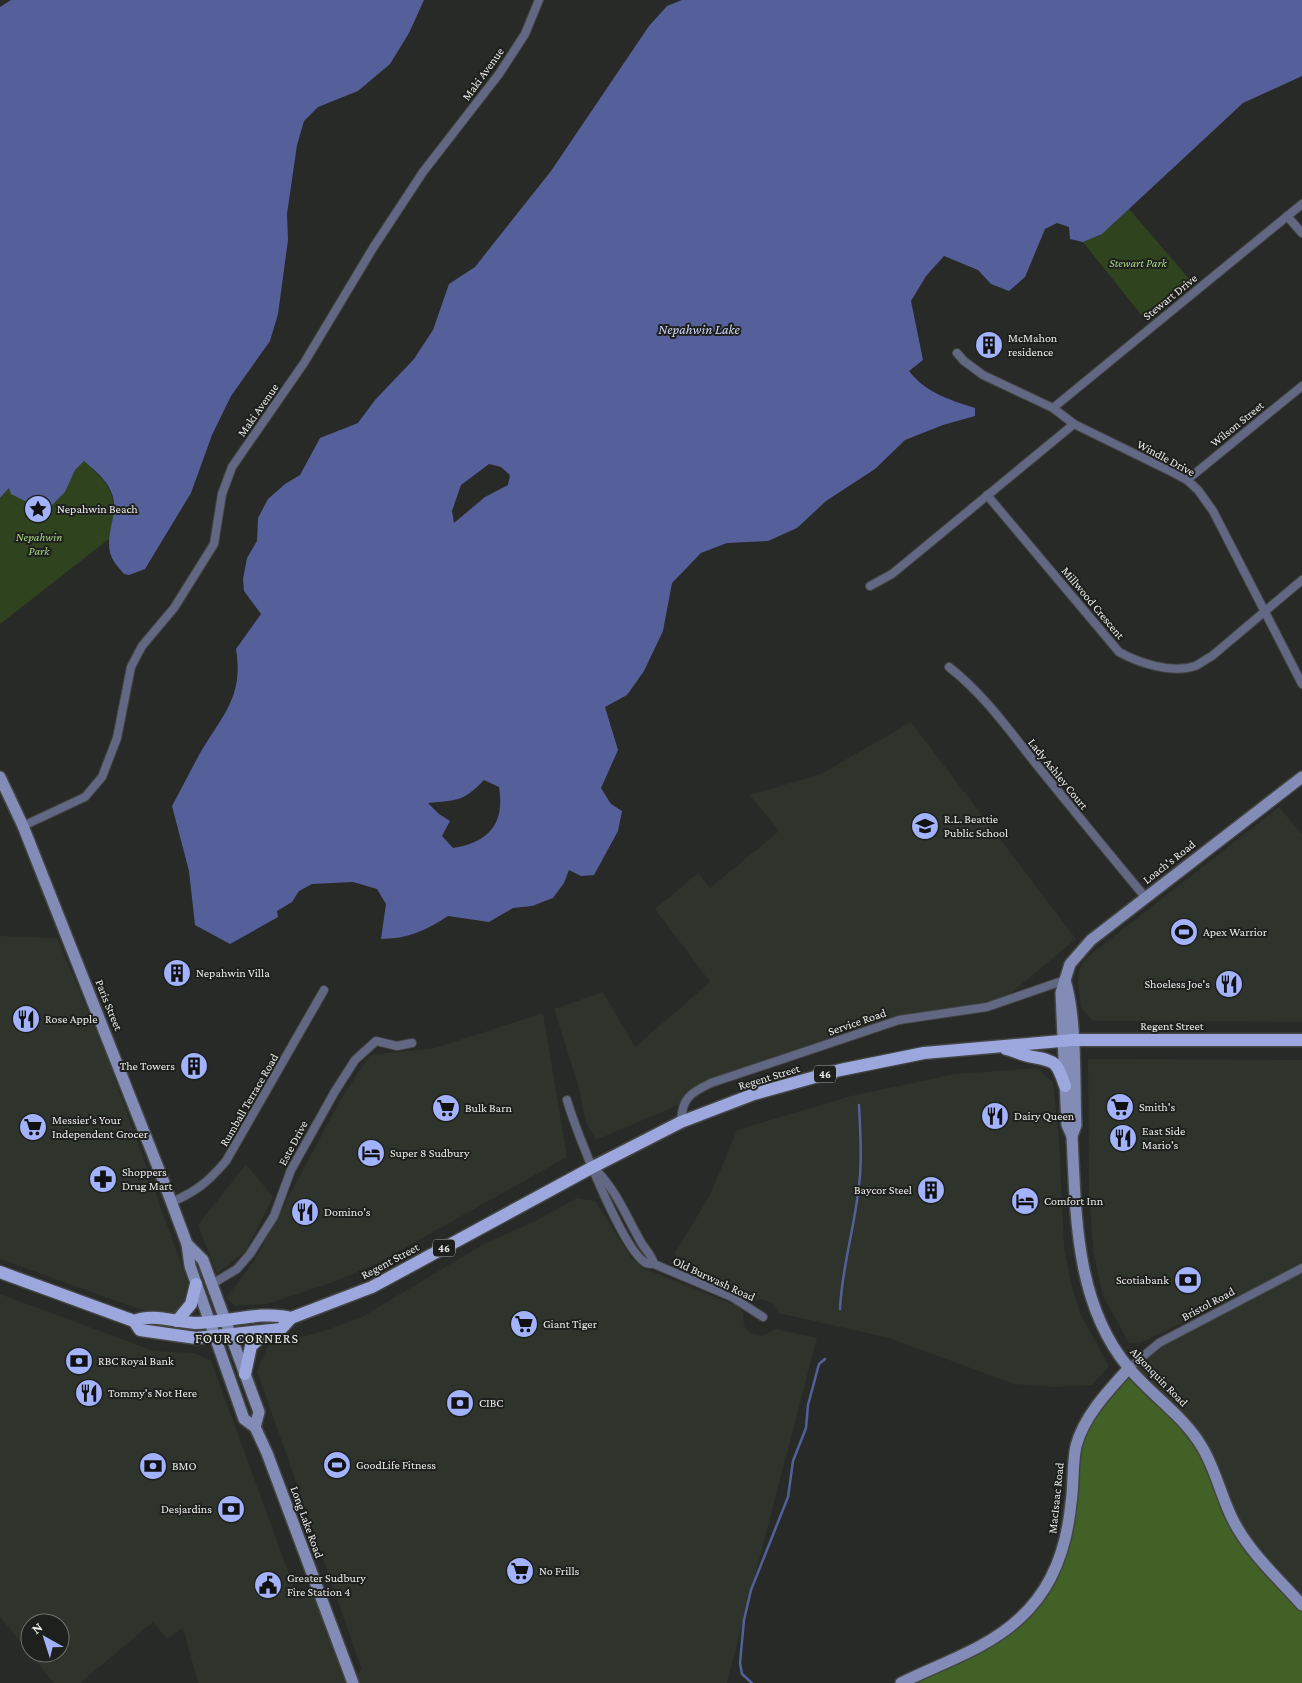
<svg xmlns="http://www.w3.org/2000/svg" width="1302" height="1683" viewBox="0 0 1302 1683" font-family="'Crimson Pro',serif">
<style>
.built{fill:#2e332b;fill-rule:evenodd}
.green{fill:#2f441e}
.forest{fill:#416126}
.water{fill:#55609b;fill-rule:evenodd}
.lines{fill:none;stroke-linecap:round;stroke-linejoin:round}
.stream{stroke:#55609b;stroke-width:2.5}
.street-casing{stroke:#434542;stroke-width:10}
.secondary-casing{stroke:#434542;stroke-width:14}
.primary-casing{stroke:#434542;stroke-width:15}
.street{stroke:#626883;stroke-width:8}
.secondary{stroke:#828cb6;stroke-width:11}
.primary{stroke:#9ba7dd;stroke-width:12}
.labels{text-anchor:middle;dominant-baseline:central;stroke-width:4;stroke-linejoin:round;paint-order:stroke}
.shield{fill:#1e201d;stroke:#acadab;stroke-width:1}
.shield-label{font-size:11px;font-weight:bold;fill:#e9eae8}
.street-label{font-size:12px;fill:#e9eae8;stroke:#1e201d}
.park-label{font-size:12px;font-style:italic;fill:#a6d681;stroke:#1e201d}
.poi-label{font-size:12px;fill:#e9eae8;stroke:#1e201d;text-anchor:start}
.water-label{font-size:14px;font-style:italic;fill:#c9d2f5;stroke:#1e201d}
.neighbourhood-label{font-size:14px;letter-spacing:1px;fill:#e9eae8;stroke:#1e201d}
</style>
<rect width="100%" height="100%" fill="#282a27"/>
<g class="built">
<polygon points="911,722 1076,939 999,1003 899,1020 694,1091 683,1103 596,1140 585,1120 579,1088 554,1009 603,992 635,1047 710,982 655,909 698,873 710,888 779,831 750,795 821,774"/>
<polygon points="1279,807 1302,834 1302,1022 1093,1021 1081,1008 1078,982 1080,968 1086,958"/>
<polygon points="0,936 57,938 106,1054 193,1297 182,1317 136,1308 0,1259"/>
<polygon points="543,1013 567,1157 376,1264 333,1282 267,1304 236,1306 226,1298 254,1261 341,1099 370,1055 435,1048"/>
<polygon points="1088,1059 1302,1060 1302,1265 1140,1343 1129,1343 1103,1296 1094,1256 1089,1197"/>
<polygon points="1037,1068 1053,1082 1059,1139 1064,1246 1071,1284 1080,1313 1109,1366 1092,1385 1054,1387 1014,1384 889,1338 778,1313 772,1303 761,1299 755,1300 694,1269 674,1254 710,1195 737,1130 851,1096 955,1074"/>
<polygon points="246,1164 273,1197 246,1251 217,1274 198,1225"/>
<path d="M 577,1198 L 595,1201 L 632,1259 L 643,1268 L 735,1305 L 743,1312 L 744,1326 L 751,1333 L 762,1336 L 775,1329 L 817,1338 L 727,1683 L 198,1683 L 183,1628 L 167,1639 L 153,1622 L 80,1683 L 54,1683 L 0,1617 L 0,1294 L 154,1351 L 194,1353 L 211,1361 L 299,1601 L 317,1588 L 351,1677 L 362,1670 L 257,1371 L 268,1346 L 324,1331 L 362,1317 L 484,1244 L 539,1219 ZM 30,1623 L 60,1623 L 60,1653 L 30,1653 Z"/>
<polygon points="1302,1268 1302,1605 1261,1560 1129,1368 1159,1343"/>
</g>
<g class="green">
<polygon points="1129,209 1191,281 1143,317 1083,242 1102,234"/>
<path d="M 84,461 C 116,491 117,495 110,538 L 0,624 L 0,498 L 9,488 L 65,492 L 75,470 Z"/>
</g>
<polygon class="forest" points="1129,1368 1188,1427 1232,1519 1302,1605 1302,1683 901,1683 1003,1632 1051,1578 1072,1502 1086,1423"/>
<g class="water">
<path d="M 11,0 L 424,0 L 409,33 L 390,64 L 358,91 L 318,107 L 304,121 L 297,145 L 287,214 L 288,240 L 278,314 L 270,341 L 231,396 L 212,435 L 191,493 L 145,569 L 129,575 L 124,574 C 120,569 115,564 112,558 C 103,539 118,516 113,497 C 109,481 95,471 84,461 L 75,470 L 65,492 L 52,505 L 33,505 L 11,494 L 9,488 L 0,498 L 0,7 Z"/>
<path d="M 682,0 L 1302,0 L 1302,76 L 1243,103 L 1102,234 L 1083,242 L 1070,239 L 1069,227 L 1057,223 L 1045,229 L 1025,277 L 1009,291 L 991,284 L 978,270 L 944,256 L 926,276 L 911,301 L 923,360 L 909,371 C 926,393 950,400 975,408 L 975,416 L 943,425 L 905,440 L 875,469 L 826,501 L 797,528 L 768,541 L 727,543 L 701,553 L 672,583 L 663,631 L 644,671 L 627,695 L 605,707 L 618,750 L 601,788 L 611,804 L 622,811 L 618,831 L 594,875 L 581,876 L 569,870 L 564,883 L 553,898 L 532,906 L 513,908 L 489,922 L 448,916 C 427,930 407,939 381,939 L 386,904 L 377,889 L 353,882 L 312,884 L 299,891 L 292,902 L 277,911 L 278,917 L 230,944 L 195,925 L 189,871 L 172,806 C 181,789 190,772 199,755 C 222,715 244,698 236,649 L 261,614 L 244,591 L 243,579 L 247,558 L 257,541 L 258,518 L 268,499 L 285,484 L 300,475 L 320,438 L 358,423 L 375,400 L 414,359 L 433,330 L 449,284 L 475,267 L 551,171 L 649,26 L 667,6 ZM 489,464 L 501,467 L 510,475 L 508,485 L 485,497 L 454,523 L 452,511 L 461,485 ZM 484,780 L 499,787 C 505,824 489,842 453,848 L 442,836 L 450,821 L 439,814 L 428,803 C 457,800 463,802 484,780 Z"/>
</g>
<g class="lines">
<g class="stream">
<path d="M 840,1309 C 842,1264 857,1220 860,1175 C 862,1152 860,1128 859,1105"/>
<polyline points="752,1683 742,1674 740,1663 744,1620 751,1590 788,1497 793,1461 806,1428 808,1405 819,1364 825,1359"/>
</g>
<g class="street-casing">
<g id="street">
<polyline points="1287,216 1302,233"/>
<polyline points="957,353 964,361 983,375 1053,408 1074,424 1172,472 1187,480 1198,490 1213,511 1302,684"/>
<polyline points="1053,408 1302,204"/>
<polyline points="1187,480 1302,386"/>
<path d="M 987,495 L 1119,652 C 1139,663 1172,674 1195,666 C 1200,664 1206,659 1212,656 L 1302,580"/>
<polyline points="870,586 892,574 1074,424"/>
<path d="M 949,667 C 985,695 1011,733 1040,769 C 1075,812 1110,855 1146,898"/>
<polyline points="23,826 85,797 102,777 117,738 131,667 142,646 174,608 214,544 222,494 232,467 304,363 373,248 423,172 499,74 525,34 539,0"/>
<path d="M 567,1100 C 575,1129 623,1251 646,1263 C 649,1264 651,1264 654,1264 L 732,1297 L 763,1317"/>
<path d="M 681,1122 C 682,1098 690,1093 711,1083 L 899,1020 L 987,1007 L 1065,980"/>
<path d="M 594,1168 C 616,1189 627,1218 642,1244 C 647,1251 652,1256 654,1264"/>
<path d="M 172,1202 C 197,1191 208,1182 226,1161 L 324,990"/>
<polyline points="212,1284 237,1269 250,1254 274,1216 291,1170 334,1093 355,1060 376,1041 397,1046 412,1043"/>
<polyline points="1129,1368 1159,1343 1302,1268"/>
</g>
</g>
<g class="secondary-casing">
<g id="secondary">
<polyline points="0,777 23,826 165,1185 187,1244 190,1266 244,1419 255,1427 267,1453 353,1683"/>
<path d="M 1065,980 C 1077,1019 1074,1082 1076,1125 L 1072,1136 C 1076,1215 1075,1303 1128,1367 C 1151,1395 1183,1415 1202,1447 C 1216,1470 1221,1497 1233,1520 C 1249,1552 1278,1578 1302,1605"/>
<polyline points="1072,1136 1067,1125 1061,993 1070,964 1091,940 1302,777"/>
<polyline points="187,1244 203,1260 259,1412 255,1427"/>
<path d="M 901,1683 C 941,1663 987,1649 1020,1618 C 1053,1588 1067,1546 1071,1503 C 1074,1484 1072,1465 1076,1446 C 1084,1416 1108,1391 1129,1368"/>
</g>
</g>
<g class="primary-casing">
<g id="primary">
<path d="M 1006,1049 C 1015,1051 1024,1056 1033,1057 C 1057,1061 1057,1063 1065,1086"/>
<polyline points="0,1272 134,1321 140,1330 196,1338 281,1329 291,1318 372,1287 593,1167 681,1122 754,1094 840,1070 924,1053 1072,1040 1302,1040"/>
<path d="M 134,1321 C 152,1313 175,1322 195,1323 C 225,1323 263,1310 291,1318"/>
<polyline points="177,1321 191,1304 196,1284"/>
<polyline points="245,1374 251,1346 267,1331"/>
</g>
</g>
<use href="#street" class="street"/>
<use href="#secondary" class="secondary"/>
<use href="#primary" class="primary"/>
</g>
<defs>
<g id="building-disc" transform="scale(1.4375)"><circle r="9.5" fill="#a2b2fd" stroke="#1e201d"/><path d="M-4-6H4V6H1V3H-1V6H-4ZM-2.5-4.3h1.7v1.8h-1.7ZM.8-4.3h1.7v1.8H.8ZM-2.5-1h1.7V.8h-1.7ZM.8-1h1.7V.8H.8Z" fill="#111"/></g>
<g id="sight-disc" transform="scale(1.4375)"><circle r="9.5" fill="#a2b2fd" stroke="#1e201d"/><path d="M0-6L1.8-2.2L6-1.7L2.9 1.2L3.7 5.4L0 3.3L-3.7 5.4L-2.9 1.2L-6-1.7L-1.8-2.2Z" fill="#111"/></g>
<g id="school-disc" transform="scale(1.4375)"><circle r="9.5" fill="#a2b2fd" stroke="#1e201d"/><path d="M0-5L7-2L0 1L-7-2ZM-4 1L0 2.5L4 1V4Q0 6-4 4Z" fill="#111"/></g>
<g id="stadium-disc" transform="scale(1.4375)"><circle r="9.5" fill="#a2b2fd" stroke="#1e201d"/><path d="M0-5a6.5 5 0 1 0 0 10a6.5 5 0 1 0 0-10ZM-3.5-1.8h7v3.6h-7Z" fill="#111"/></g>
<g id="restaurant-disc" transform="scale(1.4375)"><circle r="9.5" fill="#a2b2fd" stroke="#1e201d"/><path d="M-5-6h1v4h1v-4h1v4h1v-4h1v5L-1.5 .5V6h-2V.5L-5-1ZM5-6V6H3V1.5H1.5Q1.5-4 5-6Z" fill="#111"/></g>
<g id="supermarket-disc" transform="scale(1.4375)"><circle r="9.5" fill="#a2b2fd" stroke="#1e201d"/><path d="M-6-5.5h2.5l.6 2H6L4.5 2H-2.5L-4.4-4H-6ZM-1.5 3.2a1.3 1.3 0 1 0 .1 0ZM3 3.2a1.3 1.3 0 1 0 .1 0Z" fill="#111"/></g>
<g id="hotel-disc" transform="scale(1.4375)"><circle r="9.5" fill="#a2b2fd" stroke="#1e201d"/><path d="M-6-4.5h1.5V1H6V5H4.5V3h-9V5H-6ZM-4 0a1.8 1.8 0 1 1 3.6 0ZM.5 0V-2.5h3Q6-2.5 6 0Z" fill="#111"/></g>
<g id="pharmacy-disc" transform="scale(1.4375)"><circle r="9.5" fill="#a2b2fd" stroke="#1e201d"/><path d="M-2-6h4v4h4v4h-4v4h-4v-4h-4v-4h4Z" fill="#111"/></g>
<g id="bank-disc" transform="scale(1.4375)"><circle r="9.5" fill="#a2b2fd" stroke="#1e201d"/><path d="M-6-4H6V4H-6ZM0-2.3a2.3 2.3 0 1 0 0 4.6a2.3 2.3 0 1 0 0-4.6Z" fill="#111"/></g>
<g id="civic-disc" transform="scale(1.4375)"><circle r="9.5" fill="#a2b2fd" stroke="#1e201d"/><path d="M-.6-6.5H3V-4.5H.6V-3L4-1V1h2V6H-6V1h2V-1L-.6-3ZM-1.2 2.5V6h2.4V2.5Z" fill="#111"/></g>
</defs>
<g fill-rule="evenodd">
<use href="#building-disc" x="989" y="345"/>
<use href="#sight-disc" x="38" y="509"/>
<use href="#school-disc" x="925" y="826"/>
<use href="#stadium-disc" x="1184" y="932"/>
<use href="#building-disc" x="177" y="973"/>
<use href="#restaurant-disc" x="1229" y="984"/>
<use href="#restaurant-disc" x="26" y="1019"/>
<use href="#building-disc" x="194" y="1066"/>
<use href="#supermarket-disc" x="1120" y="1107"/>
<use href="#supermarket-disc" x="446" y="1108"/>
<use href="#restaurant-disc" x="995" y="1116"/>
<use href="#supermarket-disc" x="33" y="1127"/>
<use href="#restaurant-disc" x="1123" y="1138"/>
<use href="#hotel-disc" x="371" y="1153"/>
<use href="#pharmacy-disc" x="103" y="1179"/>
<use href="#building-disc" x="931" y="1190"/>
<use href="#hotel-disc" x="1025" y="1201"/>
<use href="#restaurant-disc" x="305" y="1212"/>
<use href="#bank-disc" x="1188" y="1280"/>
<use href="#supermarket-disc" x="524" y="1324"/>
<use href="#bank-disc" x="79" y="1361"/>
<use href="#restaurant-disc" x="89" y="1393"/>
<use href="#bank-disc" x="460" y="1403"/>
<use href="#stadium-disc" x="337" y="1465"/>
<use href="#bank-disc" x="153" y="1466"/>
<use href="#bank-disc" x="231" y="1509"/>
<use href="#supermarket-disc" x="520" y="1571"/>
<use href="#civic-disc" x="268" y="1585"/>
</g>
<g class="labels">
<g class="shield">
<rect x="814" y="1065.5" width="22" height="17" rx="4"/>
<rect x="433" y="1239.5" width="22" height="17" rx="4"/>
</g>
<g class="shield-label">
<text x="825" y="1074">46</text>
<text x="444" y="1248">46</text>
</g>
<g class="street-label">
<text transform="translate(483 74) rotate(-54)">Maki Avenue</text>
<text transform="translate(1170 297) rotate(-39)">Stewart Drive</text>
<text transform="translate(258 410) rotate(-55)">Maki Avenue</text>
<text transform="translate(1237 424) rotate(-39)">Wilson Street</text>
<text transform="translate(1166 458) rotate(28)">Windle Drive</text>
<text transform="translate(1093 603) rotate(50)">Millwood Crescent</text>
<text transform="translate(1058 774) rotate(51)">Lady Ashley Court</text>
<text transform="translate(1169 862) rotate(-38)">Loach's Road</text>
<text transform="translate(109 1005) rotate(68)">Paris Street</text>
<text transform="translate(857 1022) rotate(-19)">Service Road</text>
<text x="1172" y="1026">Regent Street</text>
<text transform="translate(769 1077) rotate(-17)">Regent Street</text>
<text transform="translate(249 1100) rotate(-60)">Rumball Terrace Road</text>
<text transform="translate(293 1143) rotate(-62)">Este Drive</text>
<text transform="translate(390 1261) rotate(-28)">Regent Street</text>
<text transform="translate(714 1279) rotate(25)">Old Burwash Road</text>
<text transform="translate(1208 1304) rotate(-28)">Bristol Road</text>
<text transform="translate(1159 1377) rotate(46)">Algonquin Road</text>
<text transform="translate(1056 1498) rotate(-84)">MacIsaac Road</text>
<text transform="translate(307 1522) rotate(70)">Long Lake Road</text>
</g>
<g class="park-label">
<text x="1138" y="263">Stewart Park</text>
<text x="39" y="537">Nepahwin<tspan x="39" dy="14">Park</tspan></text>
</g>
<g class="poi-label">
<text x="1008" y="338">McMahon<tspan x="1008" dy="14">residence</tspan></text>
<text x="57" y="509">Nepahwin Beach</text>
<text x="944" y="819">R.L. Beattie<tspan x="944" dy="14">Public School</tspan></text>
<text x="1203" y="932">Apex Warrior</text>
<text x="196" y="973">Nepahwin Villa</text>
<text x="1210" y="984" text-anchor="end">Shoeless Joe's</text>
<text x="45" y="1019">Rose Apple</text>
<text x="175" y="1066" text-anchor="end">The Towers</text>
<text x="1139" y="1107">Smith's</text>
<text x="465" y="1108">Bulk Barn</text>
<text x="1014" y="1116">Dairy Queen</text>
<text x="52" y="1120">Messier's Your<tspan x="52" dy="14">Independent Grocer</tspan></text>
<text x="1142" y="1131">East Side<tspan x="1142" dy="14">Mario's</tspan></text>
<text x="390" y="1153">Super 8 Sudbury</text>
<text x="122" y="1172">Shoppers<tspan x="122" dy="14">Drug Mart</tspan></text>
<text x="912" y="1190" text-anchor="end">Baycor Steel</text>
<text x="1044" y="1201">Comfort Inn</text>
<text x="324" y="1212">Domino's</text>
<text x="1169" y="1280" text-anchor="end">Scotiabank</text>
<text x="543" y="1324">Giant Tiger</text>
<text x="98" y="1361">RBC Royal Bank</text>
<text x="108" y="1393">Tommy's Not Here</text>
<text x="479" y="1403">CIBC</text>
<text x="356" y="1465">GoodLife Fitness</text>
<text x="172" y="1466">BMO</text>
<text x="212" y="1509" text-anchor="end">Desjardins</text>
<text x="539" y="1571">No Frills</text>
<text x="287" y="1578">Greater Sudbury<tspan x="287" dy="14">Fire Station 4</tspan></text>
</g>
<g class="water-label">
<text x="699" y="329">Nepahwin Lake</text>
</g>
<g class="neighbourhood-label">
<text x="247" y="1338">FOUR CORNERS</text>
</g>
</g>
<g transform="translate(45 1638) rotate(321)"><circle r="24" fill="#1e201d" stroke="#6f716e"/>
<path d="M0-4L9 19L0 12L-9 19Z" fill="#a2b2fd"/>
<text y="-8" font-size="14" font-weight="bold" text-anchor="middle" fill="#e9eae8">N</text>
</g>
</svg>
